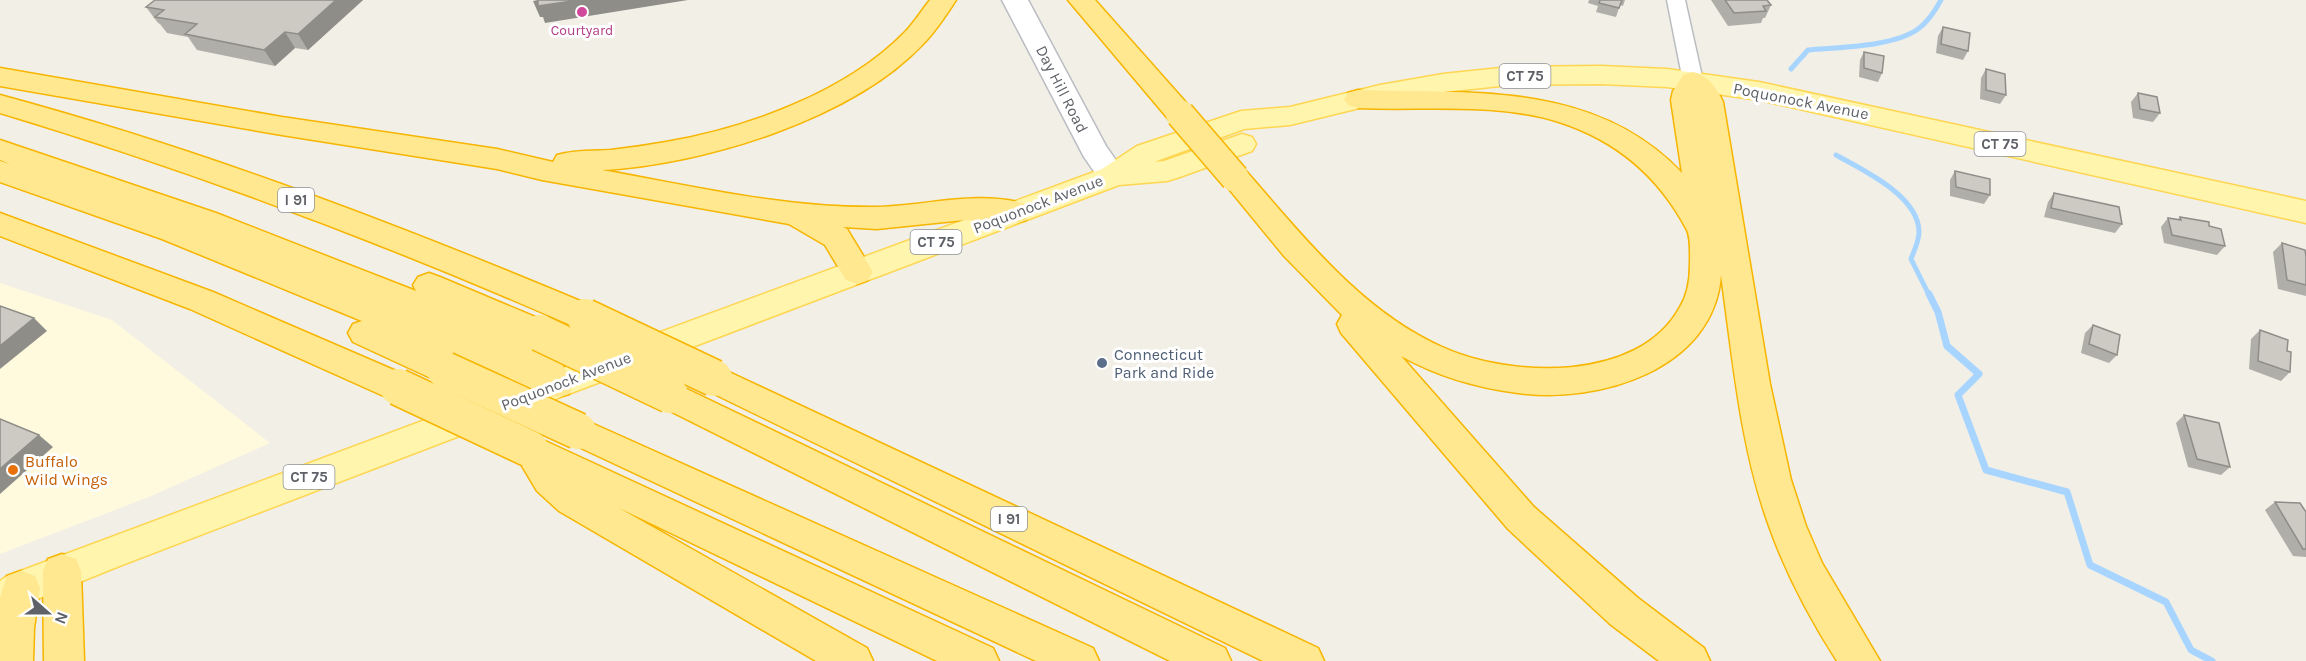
<svg xmlns="http://www.w3.org/2000/svg" width="2306" height="661" viewBox="0 0 2306 661" font-family="Karla,sans-serif">
<style>
.commercial{fill:#fff9dd}
.lines{fill:none;stroke-linecap:round;stroke-linejoin:round}
.stream-far1{stroke:#a8d5ff;stroke-width:5}
.stream{stroke:#a8d5ff;stroke-width:7}
.minor-casing{stroke:#b9bcc1;stroke-width:3}
.secondary-casing{stroke:#b9bdc3;stroke-width:3}
.primary-casing{stroke:#fed652;stroke-width:3}
.motorway-casing{stroke:#f7b500;stroke-width:3}
.minor{fill:#fff;fill-rule:evenodd}
.secondary{fill:#fff;fill-rule:evenodd}
.primary{fill:#fff5ad;fill-rule:evenodd}
.motorway{fill:#ffe88f;fill-rule:evenodd}
.motorway-bridge-far1-casing{stroke:#f7b500;stroke-width:31;stroke-linecap:butt}
.motorway-bridge-casing{stroke:#f7b500;stroke-width:39;stroke-linecap:butt}
.motorway-bridge-far1{stroke:#ffe88f;stroke-width:28}
.motorway-bridge{stroke:#ffe88f;stroke-width:36}
.wall{fill:#afaea8}
.shaded-wall{fill:#8f8d88}
.building{fill:#cccac3;stroke:#8f8d88;stroke-width:1.5}
.hotel-dot{fill:#d1479c;stroke:#fff;stroke-width:2}
.service-dot{fill:#5c6f8a;stroke:#fff;stroke-width:2}
.food-dot{fill:#e8710a;stroke:#fff;stroke-width:2}
.labels{text-anchor:middle;dominant-baseline:central;stroke-width:6;stroke-linejoin:round;paint-order:stroke}
.far-hotel-label{font-size:14px;fill:#b23c85;stroke:#fff}
.shield{fill:#fff;stroke:#8e9195;stroke-width:1.5}
.shield-label{font-size:15px;font-weight:bold;fill:#5e6268}
.street-label{font-size:16px;fill:#5e6268;stroke:#fff}
.service-label{font-size:16px;fill:#4e5e75;stroke:#fff;text-anchor:start}
.food-label{font-size:16px;fill:#c56008;stroke:#fff;text-anchor:start}
</style>
<rect width="100%" height="100%" fill="#f1efe6"/>
<polygon class="commercial" points="0,283 112,320 270,443 149,497 0,554"/>
<g class="lines">
<g class="stream-far1">
<path d="M 1791,69 L 1808,50 C 1839,47 1893,47 1918,29 C 1928,22 1935,11 1941,0"/>
<path d="M 1836,155 C 1863,170 1919,196 1919,232 C 1919,241 1914,251 1911,259 L 1929,295"/>
</g>
<polyline class="stream" points="1929,294 1938,312 1947,346 1979,374 1958,395 1986,470 2067,492 2090,565 2166,602 2191,650 2212,661"/>
<g class="minor-casing">
<polygon id="minor" points="1667,0 1685,0 1703,81 1700,86 1693,87 1686,86 1683,81"/>
</g>
<g class="secondary-casing">
<polygon id="secondary" points="1002,0 1028,0 1106,146 1127,176 1122,183 1112,186 1102,183 1084,157"/>
</g>
<g class="primary-casing">
<g id="primary">
<polygon points="1601,66 1667,69 1759,82 2306,201 2306,223 1759,100 1667,87 1601,84 1510,85 1443,92 1380,103 1290,125 1244,129 1154,162 1164,161 1242,134 1252,137 1256,144 1252,151 1177,178 1167,181 1119,185 529,409 517,405 512,395 517,385 1102,169 1137,146 1241,111 1290,107 1380,85 1443,74 1510,67"/>
<polygon points="484,398 496,402 501,412 496,422 122,565 35,600 14,614 0,620 0,581 7,576"/>
</g>
</g>
<g class="motorway-casing">
<g id="motorway">
<path d="M 930,0 L 956,0 C 946,15 936,31 923,44 C 853,119 702,165 602,170 C 692,186 784,208 876,207 C 926,206 977,190 1026,204 L 1030,212 L 1026,220 L 1015,223 L 964,220 L 877,229 L 843,227 L 847,229 L 873,272 L 868,280 L 857,284 L 846,280 L 825,245 L 789,224 L 542,180 L 497,169 L 282,135 L 0,86 L 0,68 L 282,117 L 497,149 L 553,162 L 557,155 C 574,150 593,151 611,150 C 629,148 648,145 666,142 C 747,128 845,93 904,33 C 914,23 921,11 930,0 Z"/>
<polygon points="1068,0 1095,0 1190,107 1194,114 1190,121 1180,123 1170,121"/>
<path d="M 1693,72 C 1709,76 1716,87 1723,102 L 1770,384 L 1791,480 L 1806,526 L 1822,563 L 1880,661 L 1837,661 C 1810,619 1786,574 1769,526 C 1740,446 1733,359 1721,275 C 1714,370 1598,404 1518,393 C 1477,388 1437,376 1401,356 L 1534,507 L 1638,598 L 1704,648 L 1710,661 L 1659,661 L 1610,624 L 1508,529 L 1341,333 L 1337,324 L 1342,315 L 1284,256 L 1220,178 L 1224,171 L 1235,168 L 1246,171 C 1303,236 1361,311 1442,347 C 1510,378 1639,383 1680,307 C 1688,294 1690,278 1690,264 C 1690,255 1691,238 1687,230 C 1659,177 1618,141 1559,122 C 1496,102 1423,111 1358,108 L 1348,105 L 1344,99 L 1348,93 L 1358,90 C 1473,94 1595,81 1682,173 L 1671,100 L 1673,91 L 1683,75 Z"/>
<path d="M 0,95 C 204,150 402,226 597,308 L 601,317 L 597,326 L 585,329 L 573,326 C 386,244 196,172 0,113 Z"/>
<path d="M 0,140 L 216,213 L 416,291 L 413,285 L 418,277 L 429,273 L 440,277 L 552,324 L 557,333 L 552,342 L 537,345 C 556,354 564,365 574,384 L 569,394 C 535,405 491,383 460,367 L 462,370 L 457,379 L 445,383 L 433,379 L 353,342 L 348,333 L 353,324 L 362,321 L 162,239 L 0,182 L 0,161 L 10,164 L 0,160 Z"/>
<polygon points="0,213 213,292 410,377 415,387 410,397 398,401 386,397 190,309 0,236"/>
<polygon points="714,365 1318,648 1324,661 1263,661 702,388 697,378 702,368"/>
<polygon points="670,381 1225,648 1231,661 1170,661 658,405 653,395 658,385"/>
<polygon points="578,417 1093,648 1099,661 1036,661 566,441 560,431 566,421"/>
<polygon points="530,434 993,648 999,661 937,661 619,508 867,648 873,661 816,661 559,511 537,491 512,449 517,439"/>
<polygon points="62,554 76,559 81,571 84,661 44,661 43,571 48,559"/>
<polygon points="21,571 35,576 40,588 34,628 33,661 0,661 0,597 7,576"/>
</g>
</g>
<use href="#minor" class="minor"/>
<use href="#secondary" class="secondary"/>
<use href="#primary" class="primary"/>
<use href="#motorway" class="motorway"/>
<g class="motorway-bridge-far1-casing">
<polyline id="motorway-bridge-far1" points="1180,114 1235,178"/>
</g>
<g class="motorway-bridge-casing">
<g id="motorway-bridge">
<polyline points="585,317 714,378"/>
<polyline points="540,333 670,395"/>
<polyline points="445,370 578,431"/>
<polyline points="398,387 530,449"/>
</g>
</g>
<use href="#motorway-bridge-far1" class="motorway-bridge-far1"/>
<use href="#motorway-bridge" class="motorway-bridge"/>
</g>
<g class="wall">
<polygon points="155,0 363,0 308,50 295,48 275,66 197,50 188,37 167,33 160,24 158,23 146,7"/>
<polygon points="1589,0 1625,0 1623,6 1620,5 1616,17 1596,12 1598,6 1588,3"/>
<polygon points="1711,0 1767,0 1771,5 1765,18 1763,18 1761,23 1728,26"/>
<polygon points="1943,27 1968,51 1963,60 1936,53 1938,36"/>
<polygon points="1864,52 1882,73 1878,82 1859,77 1860,60"/>
<polygon points="1986,69 2006,95 2000,104 1980,99 1981,78"/>
<polygon points="2138,93 2160,113 2153,122 2133,118 2131,102"/>
<polygon points="1955,171 1990,195 1984,204 1950,196 1950,180"/>
<polygon points="2054,193 2122,224 2115,233 2044,217 2048,202"/>
<polygon points="2180,217 2209,226 2225,246 2217,255 2164,243 2161,227 2168,218 2177,220"/>
<polygon points="2282,243 2306,256 2306,296 2278,289 2273,252"/>
<polygon points="2093,325 2117,355 2109,363 2081,353 2085,333"/>
<polygon points="2260,330 2287,351 2290,372 2281,381 2249,369 2251,339"/>
<polygon points="2184,415 2230,467 2221,475 2188,467 2176,423"/>
<polygon points="2275,502 2306,512 2306,557 2293,556 2265,510"/>
</g>
<g class="shaded-wall">
<polygon points="336,0 363,0 308,50 298,34"/>
<polygon points="538,0 688,0 545,23 543,17 540,17 533,1"/>
<polygon points="285,32 295,48 275,66 264,50"/>
<polygon points="34,318 47,331 0,369 0,346"/>
<polygon points="39,435 53,447 0,494 0,469"/>
</g>
<g class="building">
<polygon points="155,0 336,0 298,34 285,32 264,50 185,34 197,24 155,17 164,10 146,7"/>
<polygon points="538,0 579,0 538,6"/>
<polygon points="1600,0 1622,0 1619,8 1599,3"/>
<polygon points="1725,0 1767,0 1771,5 1763,6 1766,11 1734,13"/>
<polygon points="1943,27 1970,33 1968,51 1941,44"/>
<polygon points="1864,52 1884,56 1882,73 1864,68"/>
<polygon points="1986,69 2005,74 2006,95 1986,90"/>
<polygon points="2138,93 2157,97 2160,113 2140,109"/>
<polygon points="1955,171 1990,179 1990,195 1956,187"/>
<polygon points="2054,193 2119,207 2122,224 2051,208"/>
<polygon points="2180,217 2209,222 2209,226 2221,229 2225,246 2172,235 2168,218 2181,220"/>
<polygon points="2282,243 2305,250 2306,256 2306,285 2287,280"/>
<polygon points="0,306 34,318 0,346"/>
<polygon points="2093,325 2120,335 2117,355 2089,344"/>
<polygon points="2260,330 2288,340 2287,351 2291,352 2290,372 2258,361"/>
<polygon points="2184,415 2219,423 2230,467 2197,459"/>
<polygon points="0,419 39,435 0,469"/>
<polygon points="2275,502 2300,503 2306,512 2306,549 2303,549"/>
</g>
<circle class="hotel-dot" cx="582" cy="12" r="6"/>
<circle class="service-dot" cx="1102" cy="363" r="6"/>
<circle class="food-dot" cx="13" cy="470" r="6"/>
<g class="labels">
<g class="far-hotel-label">
<text x="582" y="30">Courtyard</text>
</g>
<g class="shield">
<rect x="1499.5" y="64" width="51" height="24" rx="4.5"/>
<rect x="1974.5" y="132" width="51" height="24" rx="4.5"/>
<rect x="278" y="188" width="36" height="24" rx="4.5"/>
<rect x="910.5" y="230" width="51" height="24" rx="4.5"/>
<rect x="283.5" y="465" width="51" height="24" rx="4.5"/>
<rect x="991" y="507" width="36" height="24" rx="4.5"/>
</g>
<g class="shield-label">
<text x="1525" y="76">CT 75</text>
<text x="2000" y="144">CT 75</text>
<text x="296" y="200">I 91</text>
<text x="936" y="242">CT 75</text>
<text x="309" y="477">CT 75</text>
<text x="1009" y="519">I 91</text>
</g>
<g class="street-label">
<text transform="translate(1062 89) rotate(63)">Day Hill Road</text>
<text transform="translate(1801 101) rotate(11)">Poquonock Avenue</text>
<text transform="translate(1038 204) rotate(-21)">Poquonock Avenue</text>
<text transform="translate(566 381) rotate(-21)">Poquonock Avenue</text>
</g>
<g class="service-label">
<text x="1114" y="354">Connecticut<tspan x="1114" dy="18">Park and Ride</tspan></text>
</g>
<g class="food-label">
<text x="25" y="461">Buffalo<tspan x="25" dy="18">Wild Wings</tspan></text>
</g>
</g>
<g transform="translate(48 613) rotate(111)" stroke="#ffffff" stroke-width="4.5" paint-order="stroke">
<path d="M0-4.5L10 22L0 15L-10 22Z" fill="#5e6268"/>
<text y="-9" font-size="16" font-weight="bold" text-anchor="middle" fill="#5e6268">N</text>
</g>
</svg>
